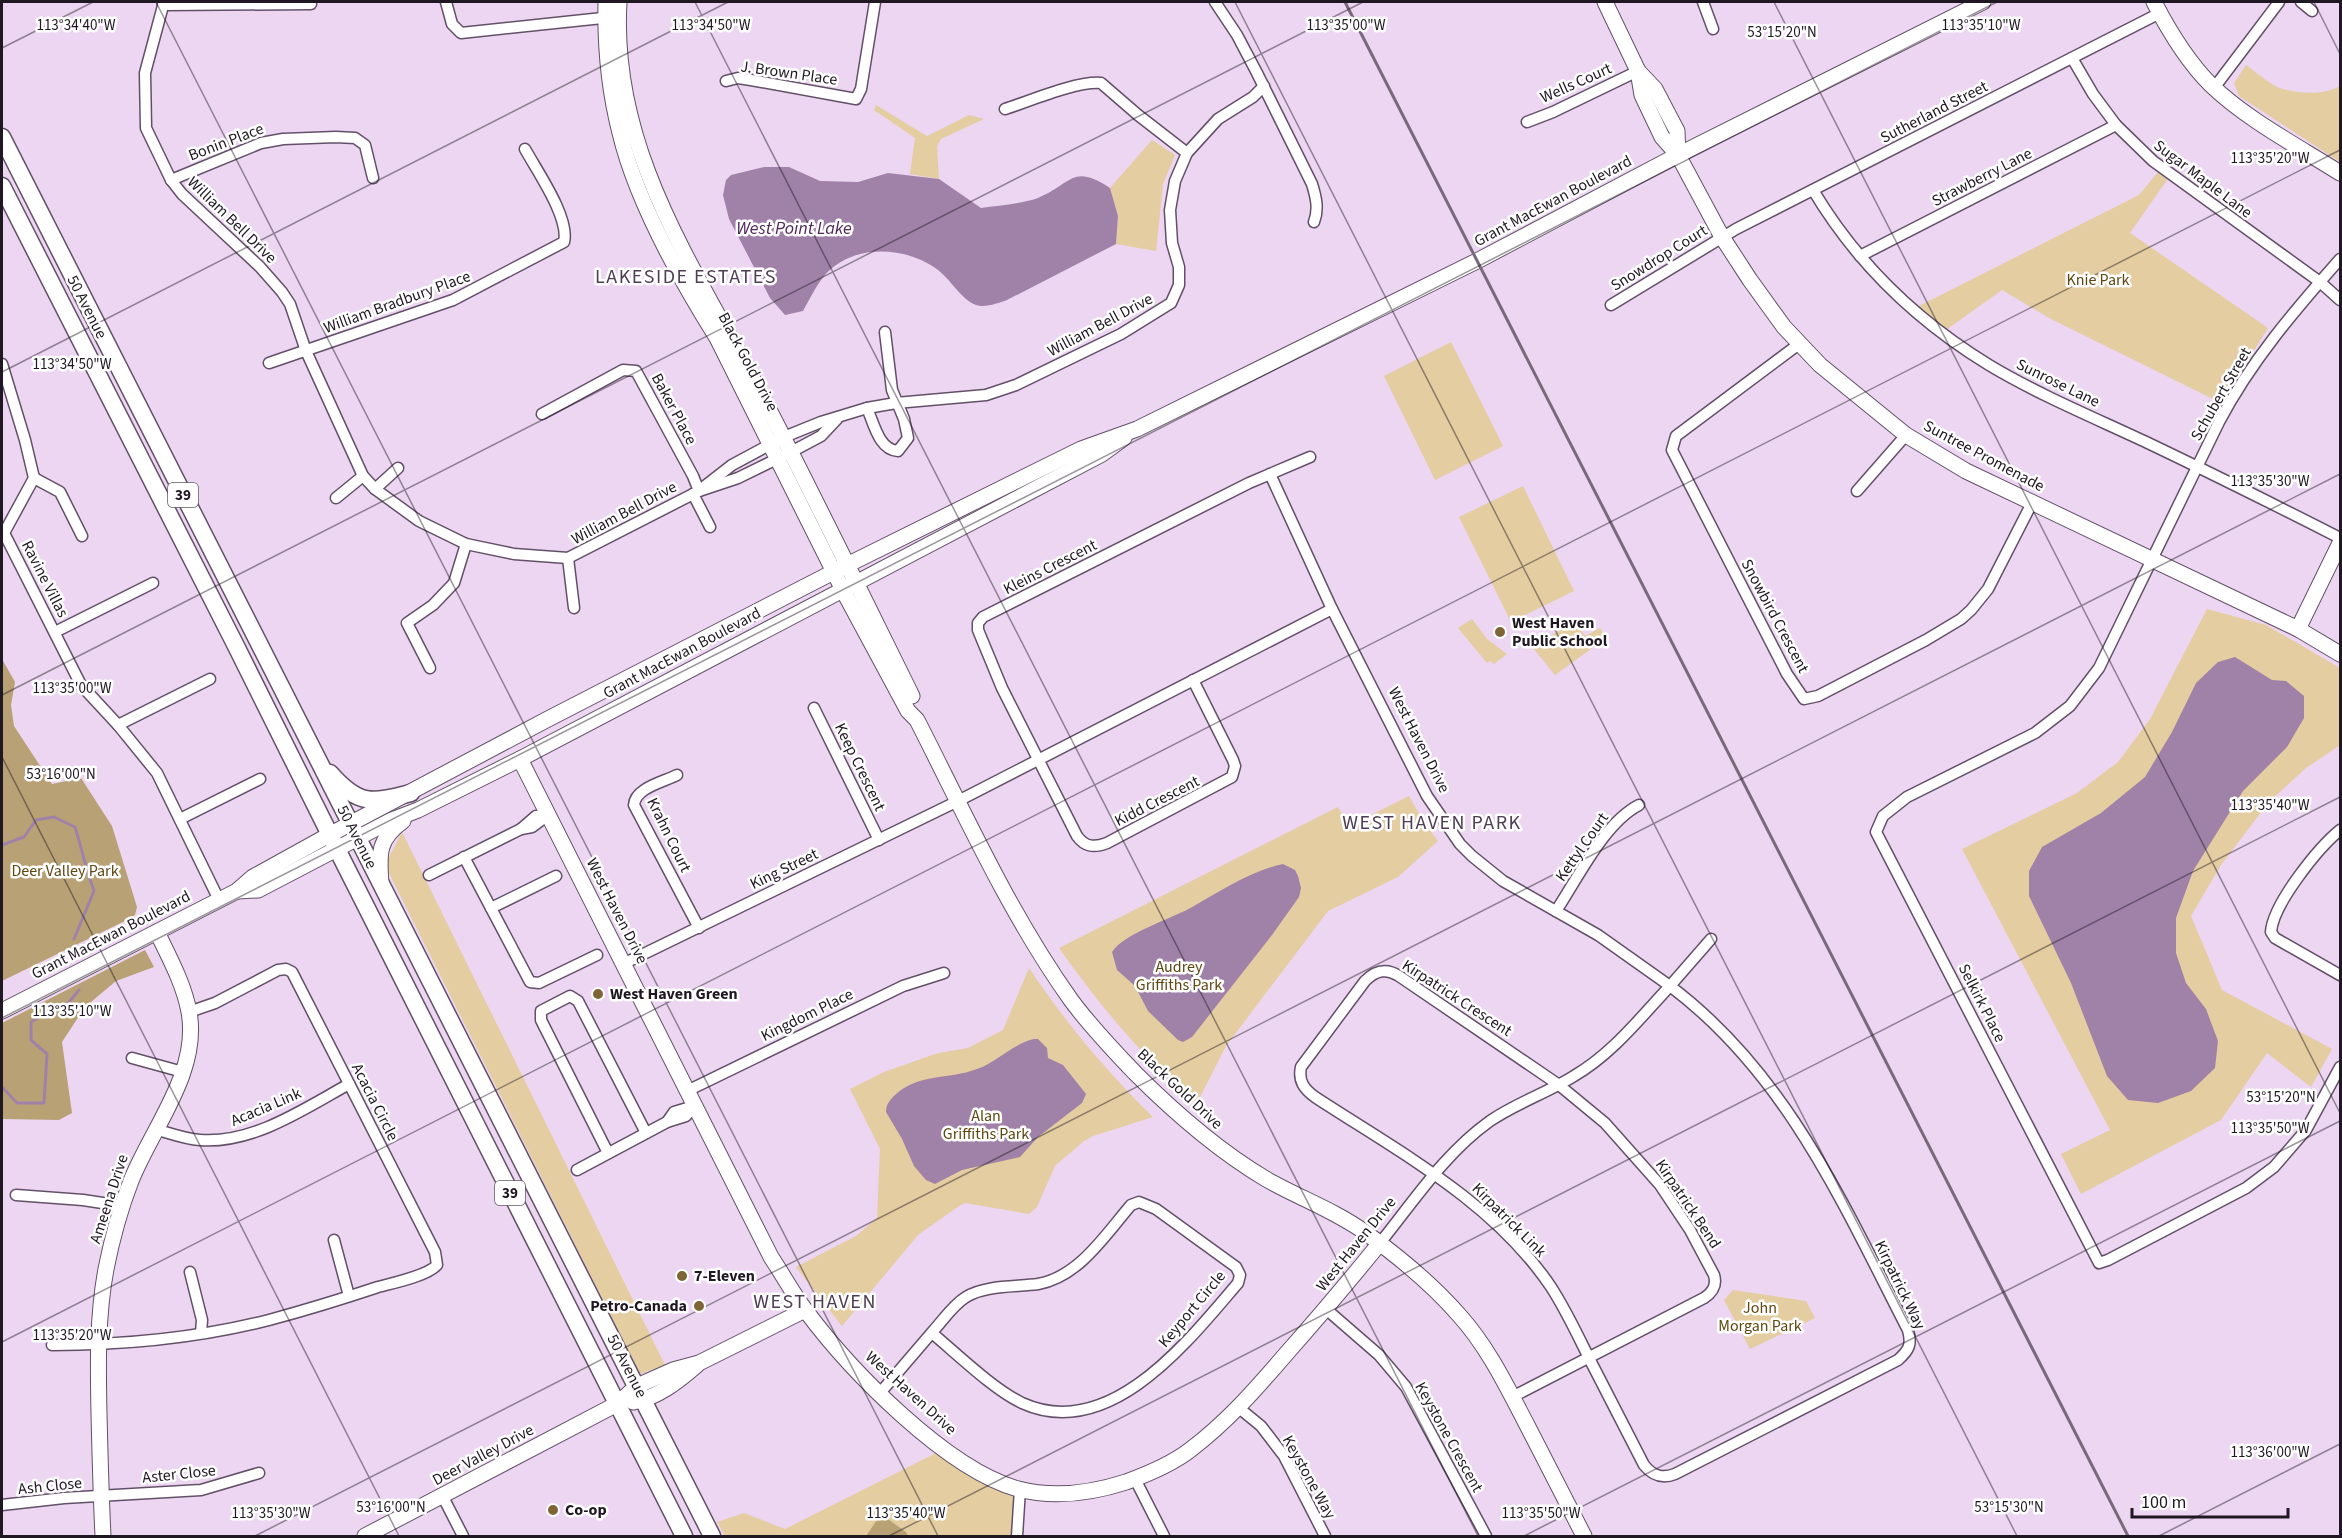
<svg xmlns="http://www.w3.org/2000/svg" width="2342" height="1538" viewBox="0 0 2342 1538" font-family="'Source Sans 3',sans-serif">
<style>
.green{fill:#e3cda1}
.forest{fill:#b8a275}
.water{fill:#a082a8}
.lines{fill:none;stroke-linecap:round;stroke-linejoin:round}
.stream{stroke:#a082a8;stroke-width:3}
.street-casing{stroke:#635068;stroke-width:13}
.secondary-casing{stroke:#635068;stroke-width:17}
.primary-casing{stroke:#635068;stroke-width:19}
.street{stroke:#fff;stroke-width:10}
.secondary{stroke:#fff;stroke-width:15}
.primary{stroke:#fff;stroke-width:16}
.rail{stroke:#786a7b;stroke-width:3}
.ticks{fill:none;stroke:#1f1721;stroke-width:1.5;stroke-opacity:0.45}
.poi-dot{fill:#7d6535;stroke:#fff;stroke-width:2}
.labels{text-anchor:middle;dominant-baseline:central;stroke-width:5;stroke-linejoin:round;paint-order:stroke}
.shield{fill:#fff;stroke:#625d64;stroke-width:1.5}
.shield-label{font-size:15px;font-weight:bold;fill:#1f1721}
.street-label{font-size:16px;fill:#1f1721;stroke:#fff}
.park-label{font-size:16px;fill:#5f4711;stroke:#fff}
.poi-label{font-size:16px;font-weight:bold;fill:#1f1721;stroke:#fff;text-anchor:start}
.water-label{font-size:18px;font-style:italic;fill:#4f2759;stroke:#fff}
.quarter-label{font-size:20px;letter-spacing:1.5px;fill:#4f3d54;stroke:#fff}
.ticks-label{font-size:15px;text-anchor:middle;fill:#1f1721;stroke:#fff;stroke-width:5;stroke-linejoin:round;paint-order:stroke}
</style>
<rect width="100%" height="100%" fill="#ecd6f1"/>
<g class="green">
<path d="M 2246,65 C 2257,73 2270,85 2283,89 C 2300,94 2325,95 2340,86 L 2340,162 L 2239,96 L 2234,83 Z"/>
<polygon points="876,105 927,136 969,115 984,119 941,139 937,146 939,179 910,174 915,138 874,110"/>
<polygon points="1152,140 1175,155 1163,184 1156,251 1116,244 1118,216 1110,188"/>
<polygon points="2158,172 2167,180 2130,233 2268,328 2221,403 2051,319 2002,290 1946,330 1917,307 2139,195"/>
<polygon points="1451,342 1503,446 1435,480 1384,376"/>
<polygon points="1523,486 1574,591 1511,622 1459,517"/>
<polygon points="2207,609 2266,625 2340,668 2340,745 2306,768 2268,803 2221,865 2191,916 2222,990 2332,1049 2311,1087 2267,1053 2221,1120 2081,1194 2061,1154 2110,1130 1962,849 2077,793 2118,762 2150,719"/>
<polygon points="1472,619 1487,639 1507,654 1494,664 1490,661 1487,663 1458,628"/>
<polygon points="1574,620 1585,636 1600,628 1606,638 1555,675 1533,648"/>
<path d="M 1409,796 L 1425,824 L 1438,841 L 1398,877 L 1328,911 L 1226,1046 L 1196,1105 C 1144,1058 1099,1005 1059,948 L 1338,807 L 1349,826 Z"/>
<polygon points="402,832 665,1365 640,1374 385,865"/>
<path d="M 1029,968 C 1065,1022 1106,1071 1153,1117 L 1093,1136 L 1084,1141 L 1055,1166 L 1037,1207 L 1029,1214 L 965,1203 L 959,1206 L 918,1235 L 842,1326 L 796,1267 L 856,1236 L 877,1218 L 880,1149 L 850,1089 L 884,1072 L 938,1053 L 968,1048 L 1003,1030 Z"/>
<polygon points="1733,1290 1806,1301 1815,1318 1750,1349 1724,1300"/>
<polygon points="944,1449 1020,1489 1021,1536 725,1536 717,1522 744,1513 785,1529"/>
</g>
<g class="forest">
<polygon points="2,659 15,682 11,705 14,726 52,784 81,778 112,826 137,907 135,915 129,919 2,981"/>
<polygon points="145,950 154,967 116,981 85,1007 62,1042 72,1113 59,1120 2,1119 2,1023"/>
<polygon points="885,1517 906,1532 908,1536 866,1536 877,1520"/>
</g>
<g class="water">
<path d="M 764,167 L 789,167 L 820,181 L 858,182 L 888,173 L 939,179 L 981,208 C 999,205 1021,204 1038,198 C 1072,184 1072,163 1110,188 L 1118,216 L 1116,244 L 1007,300 C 998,303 986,308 976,305 C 961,299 951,280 938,270 C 909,248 861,243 831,269 C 819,279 811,297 803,311 L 785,315 L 770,298 L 729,219 L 723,195 L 726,180 L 731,175 Z"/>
<polygon points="2235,657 2272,680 2286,681 2304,696 2304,718 2287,747 2243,791 2193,871 2176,918 2176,953 2186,983 2206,1009 2218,1041 2215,1068 2191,1091 2158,1103 2128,1100 2107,1076 2071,983 2029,896 2029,871 2042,847 2101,813 2145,777 2172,732 2196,683 2218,662"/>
<path d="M 1283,864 L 1295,870 L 1298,876 L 1301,888 L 1299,897 L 1272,935 L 1192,1037 L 1183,1042 L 1178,1040 L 1148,1011 L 1135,986 L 1117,970 L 1112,952 C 1124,933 1174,918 1194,906 C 1220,891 1253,870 1283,864 Z"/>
<path d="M 1034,1039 L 1038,1039 L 1047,1048 L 1048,1058 L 1063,1065 L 1086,1094 L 1082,1103 L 1038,1137 L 1020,1157 L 962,1170 L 935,1184 L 926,1180 L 914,1166 L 902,1139 L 886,1112 C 886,1105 889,1101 894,1096 C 917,1073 948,1080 977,1069 C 997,1062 1012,1044 1034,1039 Z"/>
</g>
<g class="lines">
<g class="stream">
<path d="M 2,845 L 24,837 L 36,820 L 54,817 L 75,827 C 82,849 86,870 94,891 L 74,939"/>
<polyline points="2,1087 17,1103 44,1103 47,1054 31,1040 31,1022 49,1011 64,1008 79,990"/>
</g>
<g class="street-casing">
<g id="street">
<polyline points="164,2 145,73 146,128 171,180 182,194 260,267 282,292 290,304 306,351 363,476 375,489 419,521 466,544 514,554 568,558 699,491 738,478 791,452 821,436 837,419"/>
<polyline points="446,2 452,24 461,33 612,17"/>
<path d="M 1215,2 L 1237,35 L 1257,73 L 1312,184 C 1316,197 1319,209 1314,222"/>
<polyline points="1703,2 1713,29"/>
<polyline points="2301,2 2312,11"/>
<polyline points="163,5 311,4"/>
<polyline points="2072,58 2093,94 2116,125 2153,161 2320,282 2340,300"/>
<polyline points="726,81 738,78 751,80 856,99 861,89 875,2"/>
<polyline points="2214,88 2279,2"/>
<path d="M 1005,109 C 1030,101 1076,81 1101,83 L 1138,115 L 1187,153"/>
<polyline points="1527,122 1553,112 1638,71"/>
<polyline points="171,180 261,143 283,139 336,137 355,138 365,145 373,178"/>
<path d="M 1813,190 C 1856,262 1917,321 1989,365 C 2039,395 2095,418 2148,443 C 2213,474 2277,506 2340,538"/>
<polyline points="1860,256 2116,125"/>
<path d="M 2340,259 C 2295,310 2251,361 2219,422 L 2099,668 L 2070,706 L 2035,733 L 1907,797 L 1883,816 L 1876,832 L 2099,1263 L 2108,1260 L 2246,1188 L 2274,1167 L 2306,1130 L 2340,1067"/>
<polyline points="1611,305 1736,229 2160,13"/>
<polyline points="1799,344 1676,436 1672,450 1787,674 1804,699 1818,696 1926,640 1961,619 1971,610 1988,589 2032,503"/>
<path d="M 269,363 L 453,300 L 564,242 C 570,218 537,171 525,149"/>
<polyline points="2,364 25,440 34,478 4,533 81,685 118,725 157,773 219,900"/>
<path d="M 867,408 C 874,424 879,450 898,451 L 908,438 L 904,419 L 892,390 L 885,332"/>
<polyline points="542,414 623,370 636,371 693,476 699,491"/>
<polyline points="1270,474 1332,609"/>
<polyline points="34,478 60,492 82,536"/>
<polyline points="705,486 732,465 784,437 821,422 867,408 896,403 986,395 1016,385 1121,334 1171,303 1179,285 1179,267 1172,243 1170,210 1175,181 1187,153 1218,119 1253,97 1264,86"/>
<polyline points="375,489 398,468"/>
<polyline points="1857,491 1906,435"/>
<polyline points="693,494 710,527"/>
<polyline points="336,498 363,476"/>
<polyline points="568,558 574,608"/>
<polyline points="55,632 153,583"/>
<polyline points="430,668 407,623 433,605 454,583 466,544"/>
<path d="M 1193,680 L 1233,760 L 1235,766 L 1232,777 L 1107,843 C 1094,848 1085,847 1077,836 L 1002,688 L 978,630 L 978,623 L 983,617 L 1249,483 L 1310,457"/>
<polyline points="814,708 879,840"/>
<polyline points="118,725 210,679"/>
<path d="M 677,775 C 663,782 635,788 634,805 L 699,928"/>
<polyline points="180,819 260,779"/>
<polyline points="521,829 536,816 548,815"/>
<path d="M 2340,830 C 2318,848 2273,904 2271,932 L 2275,938 L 2340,975"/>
<polyline points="464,857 530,982 539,983 597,955"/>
<polyline points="429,875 521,829 532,827 548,815"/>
<polyline points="491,908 556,876"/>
<path d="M 1556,911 C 1578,878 1604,823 1639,805"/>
<path d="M 623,964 L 958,801 L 1332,609 L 1427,796 L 1460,844 L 1472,856 L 1503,881 L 1598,935 L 1670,986 C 1640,1018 1612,1054 1574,1076 C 1547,1093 1516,1103 1490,1121 C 1445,1153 1414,1201 1380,1243"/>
<polyline points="132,1058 183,1072"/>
<polyline points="687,1091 903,986 944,973"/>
<polyline points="667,1122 674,1112 694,1106"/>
<path d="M 155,1129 C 169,1133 185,1139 200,1140 C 253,1144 304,1109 349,1084"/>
<polyline points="608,1153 541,1020 541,1011 570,996 578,1001 646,1133"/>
<polyline points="577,1170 667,1122 686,1116 694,1106"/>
<polyline points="16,1195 83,1200 122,1206"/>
<polyline points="334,1240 349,1296"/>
<polyline points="190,1272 202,1320 201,1333"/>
<polyline points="1326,1309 1379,1355 1406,1387 1486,1536"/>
<path d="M 52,1345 C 124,1345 198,1338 269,1320 C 306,1310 342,1299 378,1287 C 393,1283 427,1276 437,1265 L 435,1252 L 292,972 L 286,969 L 278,970 L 215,1003 L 189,1012"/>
<path d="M 880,1393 C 898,1372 916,1351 934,1330 C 944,1319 953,1305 966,1297 C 985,1285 1016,1287 1038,1284 C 1079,1277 1106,1234 1131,1205 L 1139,1202 L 1156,1209 L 1236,1267 L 1240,1275 L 1238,1283 C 1189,1340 1110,1443 1022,1403 C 993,1389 957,1354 932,1333"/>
<path d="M 1512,1397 L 1704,1298 C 1713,1292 1717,1285 1714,1275 L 1690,1230 L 1660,1185 L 1605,1123 L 1559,1085 L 1399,976 C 1386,968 1376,970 1365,981 L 1301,1067 C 1298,1081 1304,1089 1315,1097 C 1399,1152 1494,1202 1551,1287 C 1566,1310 1578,1336 1590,1360 C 1608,1395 1626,1430 1644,1465 C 1653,1476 1662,1479 1675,1474 L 1898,1360 C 1909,1350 1912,1345 1908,1330 C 1843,1204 1787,1074 1670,986 L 1711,939"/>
<polyline points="1239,1408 1261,1426 1284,1456 1325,1536"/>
<polyline points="1135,1479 1164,1536"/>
<polyline points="443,1497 463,1536"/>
<polyline points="2,1505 64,1498 201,1490 259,1473"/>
<polyline points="1017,1536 1020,1489"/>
</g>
</g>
<g class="secondary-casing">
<g id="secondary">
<path d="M 606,2 C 605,45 609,90 620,133 C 636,200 680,279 717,338 L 845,594 L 908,711 L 917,720 C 965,814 1009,913 1071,1000 C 1090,1026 1113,1050 1135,1073 C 1175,1113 1217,1150 1266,1179 C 1299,1198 1334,1210 1366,1233 C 1399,1257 1432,1284 1459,1315 C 1488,1347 1507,1387 1527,1425 C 1546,1462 1565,1499 1584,1536"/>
<path d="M 619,2 C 610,153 698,272 764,400 C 815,498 863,597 912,696"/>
<polyline points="1605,2 1638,71 1642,95 1662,137 1678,155 1722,237 1750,280 1784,327 1820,365 1906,435 1966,471 2298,629 2340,654"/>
<path d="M 2154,2 C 2169,31 2187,61 2211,85 C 2246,119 2299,147 2340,173"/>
<polyline points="1638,71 1655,89 1677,131 1678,155"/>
<polyline points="2298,629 2340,543"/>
<path d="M 520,759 L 771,1257 C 783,1275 793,1294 806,1311 C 850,1370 946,1469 1018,1489 C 1053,1498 1092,1493 1126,1482 C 1148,1474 1172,1464 1190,1450 C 1227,1422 1256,1389 1286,1354 C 1318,1318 1349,1281 1380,1243"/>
<path d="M 381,884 C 379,854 377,840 403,821"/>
<polyline points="237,891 258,890 392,820 418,810 520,759 1102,454 1124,438"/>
<polyline points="2,1011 237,891 253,877 329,835 548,719 847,565 1081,449 1137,429 1477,261 1678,155 1983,2"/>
<path d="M 633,1402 C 657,1398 679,1381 697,1365"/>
<path d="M 103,1536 C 101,1496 100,1455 99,1414 C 98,1365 97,1317 106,1269 C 112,1239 120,1209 131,1181 C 152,1128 200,1072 189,1012 C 184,984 169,957 157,932"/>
<polyline points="365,1536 617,1404 637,1386 673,1370 699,1363 805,1310"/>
</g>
</g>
<g class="primary-casing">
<g id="primary">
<polyline points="2,137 712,1536"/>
<polyline points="2,186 236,646 341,857 684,1536"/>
<path d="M 330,773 C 359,806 371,803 411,793"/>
</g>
</g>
<use href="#street" class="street"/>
<use href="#secondary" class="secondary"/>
<use href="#primary" class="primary"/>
<polyline class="rail" points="1345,2 2128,1536"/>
</g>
<path class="ticks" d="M 156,2 L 938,1536M 695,2 L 1478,1536M 1235,2 L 2017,1536M 1774,2 L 2340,1113M 2314,2 L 2340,54M 2,48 L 93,2M 2,372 L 728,2M 2,695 L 1363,2M 2,757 L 399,1536M 2,1018 L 1997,2M 2,1342 L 2340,150M 255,1536 L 2340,474M 889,1536 L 2340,797M 1524,1536 L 2340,1121M 2159,1536 L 2340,1444"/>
<g class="poi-dot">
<circle cx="1500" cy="632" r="6"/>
<circle cx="598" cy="994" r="6"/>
<circle cx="682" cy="1276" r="6"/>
<circle cx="699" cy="1306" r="6"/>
<circle cx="553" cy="1510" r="6"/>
</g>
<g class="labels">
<g class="shield">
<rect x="168" y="483" width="30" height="24" rx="4.5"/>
<rect x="495" y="1181" width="30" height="24" rx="4.5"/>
</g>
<g class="shield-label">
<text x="183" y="495">39</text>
<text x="510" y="1193">39</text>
</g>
<g class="street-label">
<text transform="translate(789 73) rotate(8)">J. Brown Place</text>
<text transform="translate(1576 83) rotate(-24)">Wells Court</text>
<text transform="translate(1934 112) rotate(-27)">Sutherland Street</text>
<text transform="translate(226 142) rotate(-21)">Bonin Place</text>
<text transform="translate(1982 177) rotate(-27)">Strawberry Lane</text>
<text transform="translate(2203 179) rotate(37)">Sugar Maple Lane</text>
<text transform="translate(1553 201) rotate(-28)">Grant MacEwan Boulevard</text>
<text transform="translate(232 220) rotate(44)">William Bell Drive</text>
<text transform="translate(1659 258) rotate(-32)">Snowdrop Court</text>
<text transform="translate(397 302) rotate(-20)">William Bradbury Place</text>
<text transform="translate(87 307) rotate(63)">50 Avenue</text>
<text transform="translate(1100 325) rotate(-28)">William Bell Drive</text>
<text transform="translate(748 362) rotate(62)">Black Gold Drive</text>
<text transform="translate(2058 383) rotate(26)">Sunrose Lane</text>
<text transform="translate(2221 394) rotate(-60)">Schubert Street</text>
<text transform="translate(674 409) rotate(62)">Baker Place</text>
<text transform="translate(1984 456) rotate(28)">Suntree Promenade</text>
<text transform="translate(624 513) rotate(-28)">William Bell Drive</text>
<text transform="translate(1050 567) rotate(-27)">Kleins Crescent</text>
<text transform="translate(45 579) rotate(63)">Ravine Villas</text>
<text transform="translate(1775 616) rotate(62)">Snowbird Crescent</text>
<text transform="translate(682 653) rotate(-28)">Grant MacEwan Boulevard</text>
<text transform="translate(1419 740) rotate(63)">West Haven Drive</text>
<text transform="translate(860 767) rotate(64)">Keep Crescent</text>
<text transform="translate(1157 801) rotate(-27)">Kidd Crescent</text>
<text transform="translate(669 835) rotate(64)">Krahn Court</text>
<text transform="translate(357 837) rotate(63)">50 Avenue</text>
<text transform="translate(1582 847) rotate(-55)">Kettyl Court</text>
<text transform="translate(784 869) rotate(-26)">King Street</text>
<text transform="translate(617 911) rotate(63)">West Haven Drive</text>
<text transform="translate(111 935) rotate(-27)">Grant MacEwan Boulevard</text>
<text transform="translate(1457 998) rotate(33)">Kirpatrick Crescent</text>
<text transform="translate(1982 1003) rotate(63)">Selkirk Place</text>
<text transform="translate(807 1015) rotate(-26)">Kingdom Place</text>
<text transform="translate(1180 1089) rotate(43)">Black Gold Drive</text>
<text transform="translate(375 1102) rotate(63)">Acacia Circle</text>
<text transform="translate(266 1107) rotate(-23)">Acacia Link</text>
<text transform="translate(109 1199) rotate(-72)">Ameena Drive</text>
<text transform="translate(1688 1204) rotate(56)">Kirpatrick Bend</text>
<text transform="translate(1509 1220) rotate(45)">Kirpatrick Link</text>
<text transform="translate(1356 1244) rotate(-51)">West Haven Drive</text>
<text transform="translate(1900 1285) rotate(64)">Kirpatrick Way</text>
<text transform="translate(1192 1309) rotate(-50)">Keyport Circle</text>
<text transform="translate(627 1366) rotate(63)">50 Avenue</text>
<text transform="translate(911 1393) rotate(42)">West Haven Drive</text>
<text transform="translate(1449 1437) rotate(61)">Keystone Crescent</text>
<text transform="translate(483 1455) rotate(-28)">Deer Valley Drive</text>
<text transform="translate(179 1474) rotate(-6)">Aster Close</text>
<text transform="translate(1309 1477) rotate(61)">Keystone Way</text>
<text transform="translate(50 1486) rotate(-6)">Ash Close</text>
</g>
<g class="park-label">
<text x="2098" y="280">Knie Park</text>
<text x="65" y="871">Deer Valley Park</text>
<text x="1179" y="967">Audrey<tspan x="1179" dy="18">Griffiths Park</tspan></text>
<text x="986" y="1116">Alan<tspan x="986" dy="18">Griffiths Park</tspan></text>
<text x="1760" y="1308">John<tspan x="1760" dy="18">Morgan Park</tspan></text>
</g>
<g class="poi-label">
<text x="1512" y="623">West Haven<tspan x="1512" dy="18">Public School</tspan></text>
<text x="610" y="994">West Haven Green</text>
<text x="694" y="1276">7-Eleven</text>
<text x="687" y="1306" text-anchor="end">Petro-Canada</text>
<text x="565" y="1510">Co-op</text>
</g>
<g class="water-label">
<text x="794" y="228">West Point Lake</text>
</g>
<g class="quarter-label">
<text x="686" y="277">LAKESIDE ESTATES</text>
<text x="1432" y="823">WEST HAVEN PARK</text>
<text x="815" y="1302">WEST HAVEN</text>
</g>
</g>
<g class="ticks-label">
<text x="76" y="30">113°34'40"W</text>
<text x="711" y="30">113°34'50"W</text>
<text x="1346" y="30">113°35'00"W</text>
<text x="1981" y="30">113°35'10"W</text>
<text x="1782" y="37">53°15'20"N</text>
<text x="2270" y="163">113°35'20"W</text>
<text x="72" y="369">113°34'50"W</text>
<text x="2270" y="486">113°35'30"W</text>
<text x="72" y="693">113°35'00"W</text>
<text x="61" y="779">53°16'00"N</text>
<text x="2270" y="810">113°35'40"W</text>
<text x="72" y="1016">113°35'10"W</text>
<text x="2281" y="1102">53°15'20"N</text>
<text x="2270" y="1133">113°35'50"W</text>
<text x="72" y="1340">113°35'20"W</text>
<text x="2270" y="1457">113°36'00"W</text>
<text x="391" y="1512">53°16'00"N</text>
<text x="2009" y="1512">53°15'30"N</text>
<text x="271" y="1518">113°35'30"W</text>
<text x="906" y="1518">113°35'40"W</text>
<text x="1541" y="1518">113°35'50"W</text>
</g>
<rect width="2342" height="1538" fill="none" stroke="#1f1721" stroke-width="6"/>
<path d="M2132 1508v9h156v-9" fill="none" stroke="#1f1721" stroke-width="3"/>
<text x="2141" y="1508" font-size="18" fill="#1f1721" stroke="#ffffff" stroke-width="4.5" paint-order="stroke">100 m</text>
</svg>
